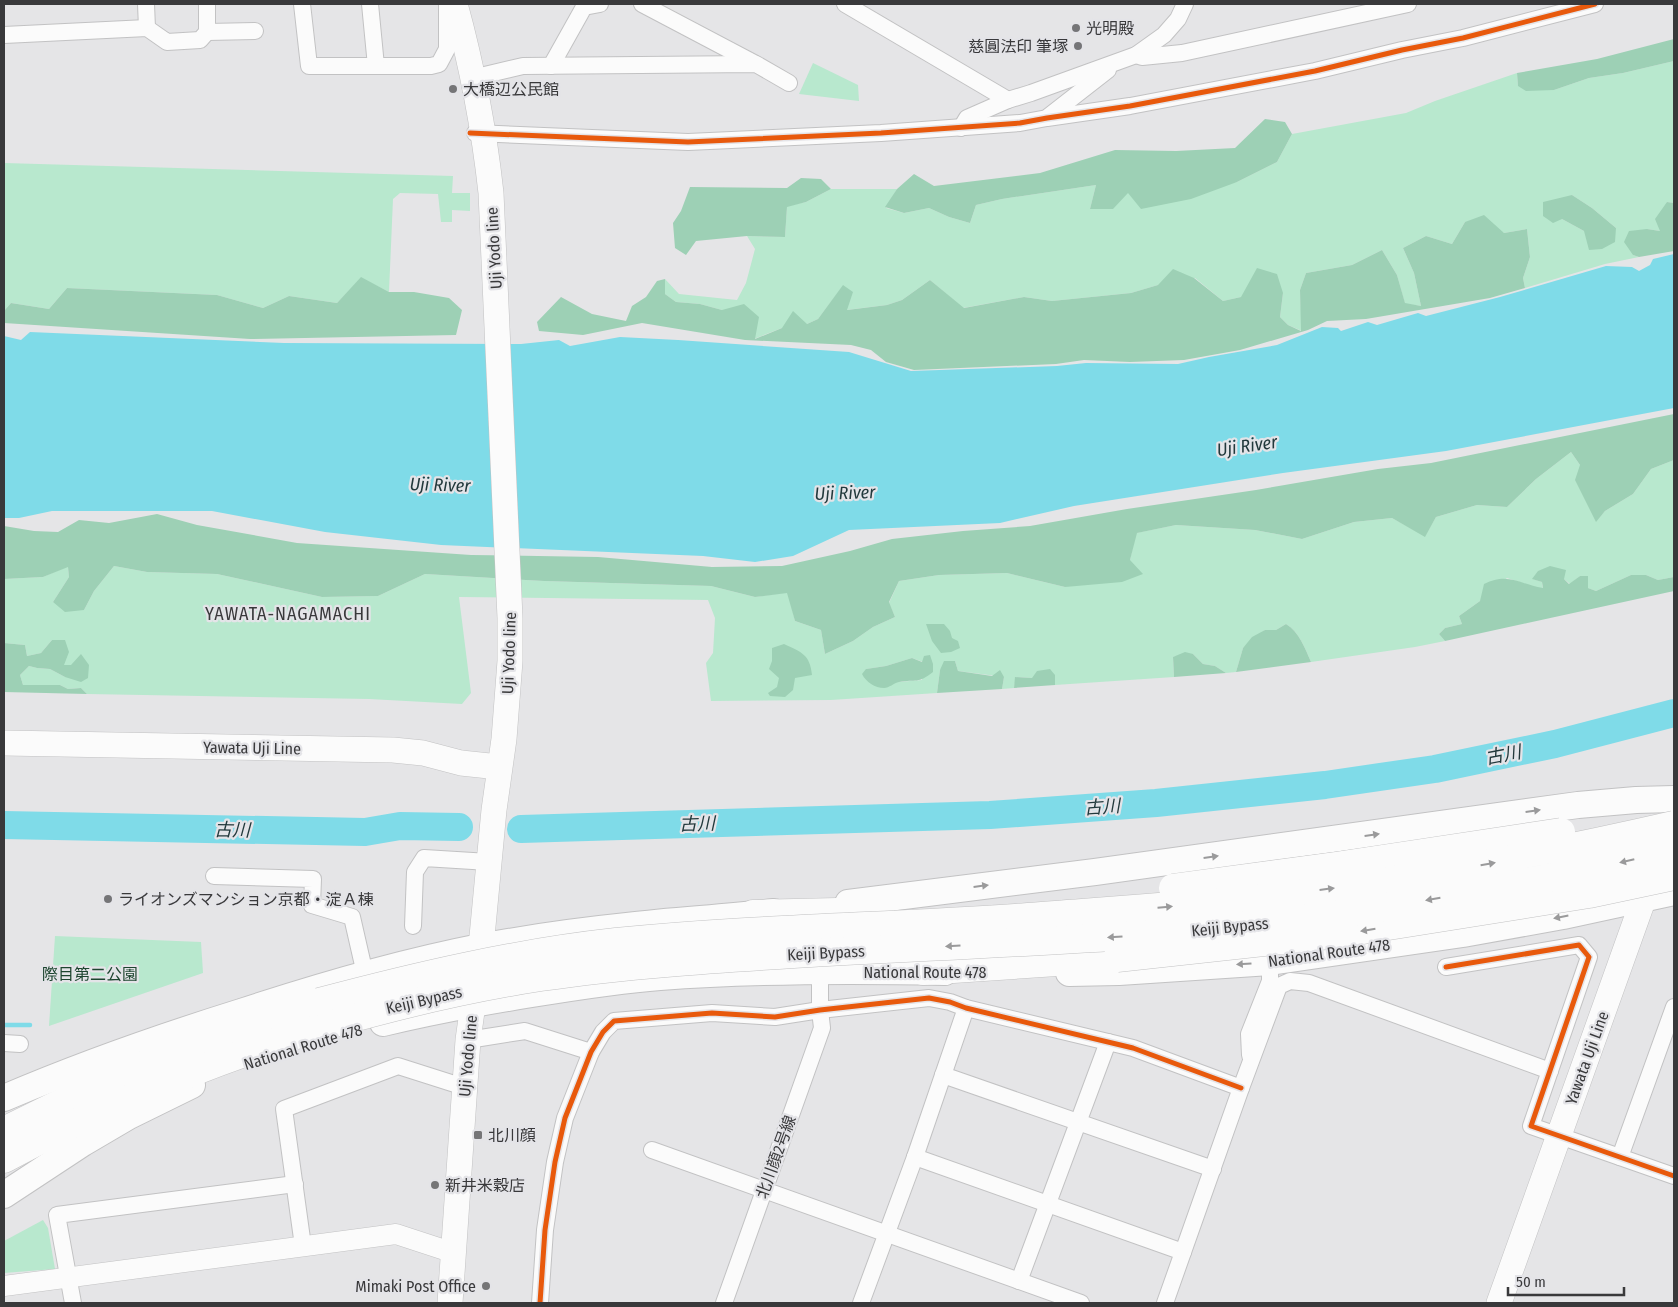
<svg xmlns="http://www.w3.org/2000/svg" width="1678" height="1307" viewBox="0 0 1678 1307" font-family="'Fira Sans Condensed','Noto Sans JP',sans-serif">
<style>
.green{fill:#b8e8ce;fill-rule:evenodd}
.forest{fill:#9dd0b5}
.water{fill:#7fdbe8}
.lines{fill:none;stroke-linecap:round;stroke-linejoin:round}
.stream{stroke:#7fdbe8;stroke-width:4.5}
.river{stroke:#7fdbe8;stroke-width:28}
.minor-casing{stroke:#c2c2c3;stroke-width:18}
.tertiary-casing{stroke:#c2c2c3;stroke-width:21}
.primary-casing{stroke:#c2c2c3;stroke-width:26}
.trunk-casing{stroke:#c2c2c3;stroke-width:28}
.motorway-casing{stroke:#c2c2c3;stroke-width:29}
.minor{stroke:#fbfbfb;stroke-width:16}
.tertiary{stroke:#fbfbfb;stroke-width:20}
.primary{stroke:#fbfbfb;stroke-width:25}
.trunk{stroke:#fbfbfb;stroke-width:26}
.motorway{stroke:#fbfbfb;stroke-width:28}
.motorway-bridge-casing{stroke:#c2c2c3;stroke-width:29;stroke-linecap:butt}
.motorway-bridge{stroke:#fbfbfb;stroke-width:28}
.cycleway-casing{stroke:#e4e4e8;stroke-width:8}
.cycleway{stroke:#e8590c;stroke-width:5}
.oneway{fill:#9a9a9b}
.poi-dot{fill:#757577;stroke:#e4e4e8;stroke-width:2}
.labels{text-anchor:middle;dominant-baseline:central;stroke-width:4.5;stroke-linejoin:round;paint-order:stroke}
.poi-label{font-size:16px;fill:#39393b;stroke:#e4e4e8;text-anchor:start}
.street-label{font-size:16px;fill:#39393b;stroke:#e4e4e8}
.park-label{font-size:16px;fill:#1d452f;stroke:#e4e4e8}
.water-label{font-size:18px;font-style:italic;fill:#22393c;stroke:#e4e4e8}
.neighbourhood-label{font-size:18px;letter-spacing:1px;fill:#39393b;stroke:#e4e4e8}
</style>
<rect width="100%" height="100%" fill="#e5e5e7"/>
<g class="green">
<path d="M 1674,61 L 1674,203 L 1667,202 L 1660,231 L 1647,229 L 1633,255 L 1639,257 L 1605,264 L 1525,288 L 1523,278 L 1530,257 L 1527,229 L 1504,233 L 1465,222 L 1452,244 L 1426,236 L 1403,248 L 1414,273 L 1421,306 L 1405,304 L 1397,275 L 1382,250 L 1352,265 L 1306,273 L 1300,290 L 1302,331 L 1288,325 L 1280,317 L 1283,293 L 1241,297 L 1223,301 L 1195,278 L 1158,285 L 1131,293 L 1052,301 L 1024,297 L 963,308 L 930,280 L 902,300 L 887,305 L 846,310 L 843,286 L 818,319 L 807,324 L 782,328 L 754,339 L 722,310 L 700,304 L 676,302 L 665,294 L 665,279 L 679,294 L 737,300 L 746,283 L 755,249 L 747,236 L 785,237 L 787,206 L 806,202 L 831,189 L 897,189 L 886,208 L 904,213 L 929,208 L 949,217 L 970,223 L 976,205 L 1002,199 L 1096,185 L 1090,209 L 1128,192 L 1237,182 L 1277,162 L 1292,134 L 1406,113 L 1435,101 L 1517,73 L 1518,86 L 1554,90 L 1589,78 L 1623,73 ZM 1572,195 L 1592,208 L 1616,228 L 1584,231 L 1562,219 Z"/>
<polygon points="813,63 858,85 859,101 799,94"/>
<polygon points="4,163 453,176 452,193 470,193 470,211 452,210 452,222 441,222 438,194 400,193 393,199 389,292 361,278 337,303 289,296 263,308 217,295 67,288 49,309 11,303 4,311"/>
<path d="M 1571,452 L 1580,465 L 1596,521 L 1605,511 L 1633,494 L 1651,469 L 1674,460 L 1674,577 L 1658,580 L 1646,575 L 1631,575 L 1596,591 L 1588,588 L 1580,576 L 1570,584 L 1564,579 L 1533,579 L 1542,582 L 1543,589 L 1531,586 L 1507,578 L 1480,601 L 1459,616 L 1462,624 L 1445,628 L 1439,634 L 1445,641 L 1415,647 L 1311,662 C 1305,648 1299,632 1286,624 L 1276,630 L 1265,630 L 1243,648 L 1236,672 L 1226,673 L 1215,666 L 1203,664 L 1193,654 L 1173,657 L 1174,677 L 1055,685 L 1055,675 L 1032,678 L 1016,677 L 1014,688 L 1002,689 L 1004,677 L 958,671 L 955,661 L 940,670 L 937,693 L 831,700 L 711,701 L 706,663 L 713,653 L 715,618 L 708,600 L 459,597 L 471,693 L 462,704 L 369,699 L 87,694 L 81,688 L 68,689 L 60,685 L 23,685 L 20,675 L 29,666 L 37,668 L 50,669 L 65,677 L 71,665 L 63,666 L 52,640 L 41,653 L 27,656 L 25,645 L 4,643 L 4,579 L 43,577 L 68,566 L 69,577 L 53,602 L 84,610 L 94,591 L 114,566 L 147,572 L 217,574 L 322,597 L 378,596 L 425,574 L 544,581 L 711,586 L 755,597 L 788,592 L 795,621 L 821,630 L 825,654 L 853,641 L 873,627 L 895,617 L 889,603 L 899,581 L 939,575 L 1007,573 L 1065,587 L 1130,560 L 1136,533 L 1176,525 L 1255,530 L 1302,539 L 1354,522 L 1392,518 L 1425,536 L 1436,517 L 1477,505 L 1507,507 L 1536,479 ZM 912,658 L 923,662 L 922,680 L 898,682 L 866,669 L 886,666 Z"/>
<polygon points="55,936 201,942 203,973 49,1026"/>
<polygon points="43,1220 48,1228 55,1269 4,1273 4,1241"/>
</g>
<g class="forest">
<polygon points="1674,39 1674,61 1623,73 1589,78 1554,90 1526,91 1518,86 1517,73 1597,59"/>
<polygon points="1265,119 1285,122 1292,134 1277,162 1237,182 1191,199 1141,209 1128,193 1113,209 1090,209 1096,185 1002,199 976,205 970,223 949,217 929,208 904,213 885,207 897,189 914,174 934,186 1040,173 1115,150 1176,151 1235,148"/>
<polygon points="801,178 821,179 831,189 806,202 787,207 785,237 747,236 696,241 686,255 675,248 673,223 681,211 690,187 787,188"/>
<polygon points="1572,195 1592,208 1616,228 1615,242 1602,249 1589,250 1584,231 1562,219 1553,223 1543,216 1543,202"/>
<polygon points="1667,202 1674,203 1674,251 1639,257 1633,255 1624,242 1629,231 1647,229 1660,231 1655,219"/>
<polygon points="1484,215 1504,233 1527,229 1530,257 1523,278 1525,288 1490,298 1366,319 1327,321 1308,330 1240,350 1184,360 1130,362 1084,360 1056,364 914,370 886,362 871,350 851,345 745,340 642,323 583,335 539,331 537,322 561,297 592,314 626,321 632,306 646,297 657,281 665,279 665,294 676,302 700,304 722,310 744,304 759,317 755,339 782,328 793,311 807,324 818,319 843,285 853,292 847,310 887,305 902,300 930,280 964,308 1024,297 1052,301 1131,293 1158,285 1173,269 1194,278 1223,301 1241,297 1257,268 1277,274 1283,293 1280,317 1288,325 1301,331 1300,290 1306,273 1352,265 1382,250 1397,275 1405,303 1421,306 1414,273 1403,248 1426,236 1452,244 1465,222"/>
<polygon points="361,277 389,292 414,292 449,298 462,310 456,335 250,339 4,323 4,311 11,303 49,309 67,288 217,295 263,308 289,296 337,303"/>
<polygon points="1674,414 1674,460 1651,469 1633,494 1605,511 1596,522 1575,480 1580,465 1571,452 1536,479 1507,507 1477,505 1436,517 1425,537 1392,518 1354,522 1302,539 1255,530 1176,525 1137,533 1130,560 1143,574 1122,582 1065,587 1007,573 939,575 899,581 889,602 895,617 873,627 853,641 825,654 821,630 795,621 787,593 755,597 711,586 544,581 425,574 378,596 322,597 217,574 147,572 114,566 94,591 84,610 65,612 53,602 69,577 68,567 43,577 4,579 4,526 34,531 58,532 79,520 109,523 157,514 197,525 297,543 471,555 598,557 712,567 782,566 850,551 892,539 963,531 1030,526 1127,509 1256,490 1378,469 1431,463"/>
<path d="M 1550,566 L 1566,570 L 1564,579 L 1569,584 L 1580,576 L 1588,576 L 1588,588 L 1596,591 L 1631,575 L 1646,575 L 1658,580 L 1674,577 L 1674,591 L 1445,641 L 1439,634 L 1445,628 L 1462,624 L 1459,616 L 1480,601 L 1484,584 C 1508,572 1519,584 1543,588 L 1542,582 L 1532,579 L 1538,571 Z"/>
<polygon points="926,624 944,624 950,631 952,638 958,641 960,648 951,652 941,653 932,641"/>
<path d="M 1286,624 C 1299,632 1305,648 1311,662 L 1236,672 L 1243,648 L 1252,637 L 1265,630 L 1276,630 Z"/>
<polygon points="52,640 65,640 69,652 64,665 71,665 81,654 89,665 88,678 81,682 65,677 50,669 37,668 29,666 20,675 23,685 60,685 68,689 81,688 87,694 4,692 4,643 25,645 27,656 41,653"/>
<path d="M 784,644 C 801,652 810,654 812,675 L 795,678 L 793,690 L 785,697 L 770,696 L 768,693 L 777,687 L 779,678 L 769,669 L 772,661 L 772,648 Z"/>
<polygon points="1185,652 1193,654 1203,664 1215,666 1226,673 1174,677 1173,657"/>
<path d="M 930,655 L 933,664 L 933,672 C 918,684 916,679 899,682 C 894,683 889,688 884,688 C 875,688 866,682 862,674 L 866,669 L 886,666 L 912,658 L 922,662 L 924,656 Z"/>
<polygon points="944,661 955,661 958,671 992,676 1000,670 1004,677 1002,689 937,693 940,670"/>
<polygon points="1050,669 1055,675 1055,685 1014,688 1015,677 1032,678 1037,671"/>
</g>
<polygon class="water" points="1674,254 1674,408 1446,451 1283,473 1074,506 1000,523 849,530 793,556 755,562 703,556 441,545 325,532 212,511 52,511 19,518 4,518 4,336 21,340 30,332 284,343 521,344 559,340 570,346 620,337 678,340 849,352 911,371 1057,366 1086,363 1178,364 1209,357 1277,345 1322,327 1338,328 1341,331 1368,322 1377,325 1418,313 1426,316 1500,297 1606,266 1632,267 1639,271 1650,265 1653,259"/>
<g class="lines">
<polyline class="stream" points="4,1025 30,1025"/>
<g class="river">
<polyline points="4,825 365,832 400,826 459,827"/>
<polyline points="521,829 990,815 1156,803 1325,785 1435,769 1555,744 1674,713"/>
</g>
<g class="minor-casing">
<g id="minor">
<polyline points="146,4 147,28"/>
<polyline points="302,4 309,66 431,66 439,64 447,49 447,4"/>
<polyline points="370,4 376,66"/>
<polyline points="642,4 754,63"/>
<polyline points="845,4 1008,100"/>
<polyline points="207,32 255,31"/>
<polyline points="4,35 147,28 167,42 200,40 207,32 207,4"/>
<polyline points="1136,55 1142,57 1182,53 1408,4"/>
<polyline points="551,66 584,7 600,4"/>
<polyline points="472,78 523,66 756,64 789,83"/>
<polyline points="1049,116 1108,70"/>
<polyline points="961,128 967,118 1008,100 1031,93 1136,55 1164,35 1178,19 1185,4"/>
<polyline points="475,133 688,142 881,133 1020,123 1047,118 1130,106 1315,71 1402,50 1463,38 1595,4"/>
<polyline points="214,876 313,879 312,905 352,917 365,974"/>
<polyline points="413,926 415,872 424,858 489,862"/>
<polyline points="1446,967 1579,945 1589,957 1531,1126 1674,1176"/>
<polyline points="468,1040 525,1031 591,1052"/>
<polyline points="4,1043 20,1044"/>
<polyline points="1250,1055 1249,1034 1270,981 1270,962"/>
<polyline points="943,1075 1213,1169"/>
<polyline points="652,1150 1081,1303"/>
<polyline points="915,1157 1183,1252"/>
<polyline points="1620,1157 1674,1007"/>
<polyline points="303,1246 284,1109 398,1066 464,1087"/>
<polyline points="1019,1281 1108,1042"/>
<polyline points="73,1303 57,1215 295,1184"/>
<polyline points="540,1303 545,1230 555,1162 565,1118 591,1052 603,1032 614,1021 712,1013 775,1017 820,1010 929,998 950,1002 966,1008 1133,1048 1241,1088"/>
<polyline points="724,1303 822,1028 820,1010 820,971"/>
<polyline points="861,1303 915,1157 966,1008"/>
<polyline points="1165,1303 1241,1088 1279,986 1290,981 1309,983 1550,1071"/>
</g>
</g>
<g class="tertiary-casing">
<polyline id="tertiary" points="4,1286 396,1234 454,1253"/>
</g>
<g class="primary-casing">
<g id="primary">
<polyline points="4,743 393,750 423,753 461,763 499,767"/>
<path d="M 450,1303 L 468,1040 L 481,947 L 494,810 L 504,739 L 510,661 L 510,618 L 491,193 C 484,129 472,66 455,4"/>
<polyline points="1499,1303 1650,881"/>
</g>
</g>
<g class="trunk-casing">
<g id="trunk">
<polyline points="848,903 1095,872 1578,805 1636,800 1674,799"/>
<polyline points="1069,973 1119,972 1270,962 1463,934 1563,916 1674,892"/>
<path d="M 383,1023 C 433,1011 482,1002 532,994 C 575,987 618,980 660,977 C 755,970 850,970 945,972"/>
<path d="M 4,1098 C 81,1065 161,1037 241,1012 C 320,986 399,963 480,947 C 529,938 578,931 627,926 C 676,920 725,918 774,912"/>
<polyline points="4,1195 83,1143 129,1116 192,1085"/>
</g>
</g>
<g class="motorway-casing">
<g id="motorway">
<polyline points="753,914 880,911"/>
<polyline points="923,971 1117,958"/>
<path d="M 4,1131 C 64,1101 124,1072 186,1047 C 230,1030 275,1016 319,1002"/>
<path d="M 4,1159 C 108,1103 215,1060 328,1025"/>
</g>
</g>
<use href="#minor" class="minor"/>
<use href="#tertiary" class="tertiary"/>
<use href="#primary" class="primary"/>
<use href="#trunk" class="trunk"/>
<use href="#motorway" class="motorway"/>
<g class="motorway-bridge-casing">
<g id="motorway-bridge">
<polyline points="1173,888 1337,866 1561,832"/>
<polyline points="1117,958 1338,934 1589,894 1674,876"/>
<path d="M 319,1002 C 417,976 515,953 616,942 C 753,928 891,927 1028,917 C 1106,911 1184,906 1261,898 C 1400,883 1538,856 1674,825"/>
<path d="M 328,1025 C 398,1005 469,988 541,977 C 636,963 732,958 827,952 C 932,947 1037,942 1141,935 C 1321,922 1499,892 1674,850"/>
</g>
</g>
<use href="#motorway-bridge" class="motorway-bridge"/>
<g class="cycleway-casing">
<g id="cycleway">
<polyline points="470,133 688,142 881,133 1020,123 1047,118 1130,106 1315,71 1402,50 1463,38 1595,4"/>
<polyline points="1446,967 1579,945 1589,957 1531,1126 1674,1176"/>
<polyline points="540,1303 545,1230 555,1162 565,1118 591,1052 603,1032 614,1021 712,1013 775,1017 820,1010 929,998 950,1002 966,1008 1133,1048 1241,1088"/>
</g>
</g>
<use href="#cycleway" class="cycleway"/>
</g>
<defs><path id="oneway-solid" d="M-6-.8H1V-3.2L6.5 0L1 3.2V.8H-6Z" transform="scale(1.25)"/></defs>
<g class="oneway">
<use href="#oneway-solid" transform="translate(1533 811) rotate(-8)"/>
<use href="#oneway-solid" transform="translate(1372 835) rotate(-8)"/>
<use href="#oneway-solid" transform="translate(1211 857) rotate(-8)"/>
<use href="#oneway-solid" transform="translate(1627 861) rotate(167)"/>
<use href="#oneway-solid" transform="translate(1488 864) rotate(-10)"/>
<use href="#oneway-solid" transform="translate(981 886) rotate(-7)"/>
<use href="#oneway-solid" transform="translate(1327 889) rotate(-7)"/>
<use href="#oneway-solid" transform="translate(1433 899) rotate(170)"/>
<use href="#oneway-solid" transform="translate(1165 907) rotate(-5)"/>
<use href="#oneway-solid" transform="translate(1561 917) rotate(169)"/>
<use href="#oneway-solid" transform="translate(1368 930) rotate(171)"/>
<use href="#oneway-solid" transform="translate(1115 937) rotate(176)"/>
<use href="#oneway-solid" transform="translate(953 946) rotate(177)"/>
<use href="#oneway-solid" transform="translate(1244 964) rotate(176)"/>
</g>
<g class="poi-dot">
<circle cx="1076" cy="28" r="5"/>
<circle cx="1078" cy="46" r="5"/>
<circle cx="453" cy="89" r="5"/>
<circle cx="108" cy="899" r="5"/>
<rect x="473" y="1130" width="10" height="10" rx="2.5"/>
<circle cx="435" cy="1185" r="5"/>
<circle cx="486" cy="1286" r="5"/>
</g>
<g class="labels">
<g class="poi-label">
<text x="1086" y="28">光明殿</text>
<text x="1068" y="46" text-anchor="end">慈圓法印 筆塚</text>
<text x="463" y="89">大橋辺公民館</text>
<text x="118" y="899">ライオンズマンション京都・淀Ａ棟</text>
<text x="488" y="1135">北川顔</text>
<text x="445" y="1185">新井米穀店</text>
<text x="476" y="1286" text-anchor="end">Mimaki Post Office</text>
</g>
<g class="street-label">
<text transform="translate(494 248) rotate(-93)">Uji Yodo line</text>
<text transform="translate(509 653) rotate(-88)">Uji Yodo line</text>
<text transform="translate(252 748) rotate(1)">Yawata Uji Line</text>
<text transform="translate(1230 927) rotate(-6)">Keiji Bypass</text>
<text transform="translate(826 953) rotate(-3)">Keiji Bypass</text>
<text transform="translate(1329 953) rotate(-8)">National Route 478</text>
<text x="925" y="972">National Route 478</text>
<text transform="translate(424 1000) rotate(-13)">Keiji Bypass</text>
<text transform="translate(303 1047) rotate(-17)">National Route 478</text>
<text transform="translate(468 1056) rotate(-85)">Uji Yodo line</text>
<text transform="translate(1587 1058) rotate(-70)">Yawata Uji Line</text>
<text transform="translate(776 1157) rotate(-70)">北川顔2号線</text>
</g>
<g class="park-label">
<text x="90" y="974">際目第二公園</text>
</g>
<g class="water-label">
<text transform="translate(1247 446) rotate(-8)">Uji River</text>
<text transform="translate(440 485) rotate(2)">Uji River</text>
<text transform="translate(845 493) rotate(-2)">Uji River</text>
<text transform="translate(1503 755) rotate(-11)">古川</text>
<text transform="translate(1102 807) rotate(-4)">古川</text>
<text transform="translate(697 824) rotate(-2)">古川</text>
<text transform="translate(232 830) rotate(1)">古川</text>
</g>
<g class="neighbourhood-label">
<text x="288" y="614">YAWATA-NAGAMACHI</text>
</g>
</g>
<rect width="1678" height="1307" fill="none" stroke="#39393b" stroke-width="10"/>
<path d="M1508 1287v8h116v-8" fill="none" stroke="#39393b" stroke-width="2.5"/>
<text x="1516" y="1287" font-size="15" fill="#39393b" stroke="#e4e4e8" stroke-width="4" paint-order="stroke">50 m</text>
</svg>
